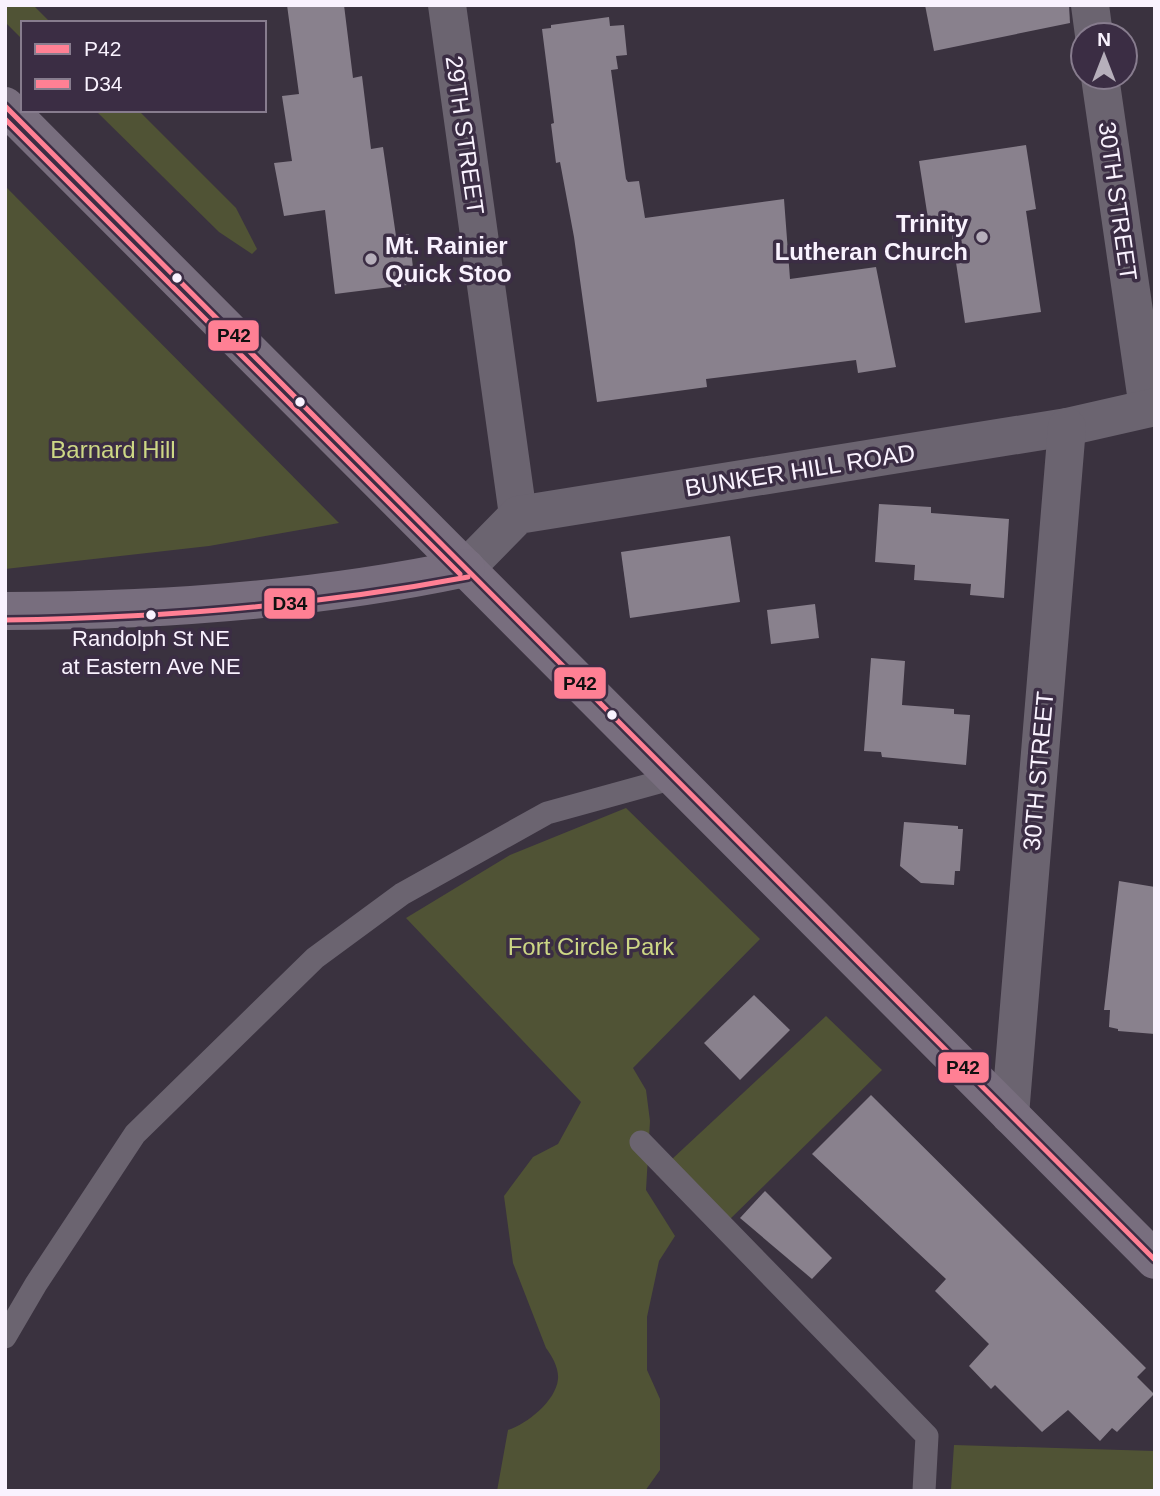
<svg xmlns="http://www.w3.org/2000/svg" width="1160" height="1496" viewBox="0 0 1160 1496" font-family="Helvetica,sans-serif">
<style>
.green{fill:#505335}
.building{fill:#89818d}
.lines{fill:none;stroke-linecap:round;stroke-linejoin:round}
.lane{stroke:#6b6470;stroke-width:23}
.street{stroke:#6b6470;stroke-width:38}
.secondary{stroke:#786e7e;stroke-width:38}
.bus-1-casing{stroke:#3b2d44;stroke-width:10}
.bus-2-casing{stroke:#3b2d44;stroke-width:10}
.bus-1{stroke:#ff8094;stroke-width:5}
.bus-2{stroke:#ff8094;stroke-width:5}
.poi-dot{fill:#b6afbb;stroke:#3b2d44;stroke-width:2.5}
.bus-dot{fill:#f9f2fe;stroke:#3b2d44;stroke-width:2.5}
.labels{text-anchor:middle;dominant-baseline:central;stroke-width:7;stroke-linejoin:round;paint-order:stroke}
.bus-label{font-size:22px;fill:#f9f2fe;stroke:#3b2d44}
.street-label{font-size:24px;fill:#f9f2fe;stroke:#3b2d44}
.poi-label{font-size:24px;font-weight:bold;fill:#f9f2fe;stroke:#3b2d44;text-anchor:end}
.park-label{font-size:24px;fill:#cdd785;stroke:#3b2d44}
.line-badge{stroke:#3b2d44;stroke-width:2.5}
.pale-badge-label{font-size:19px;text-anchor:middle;font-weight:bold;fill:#111}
</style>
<rect width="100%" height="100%" fill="#3a323f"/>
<g class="green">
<polygon points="5,5 33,5 51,23 23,23 23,40 5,22"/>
<polygon points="95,110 138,110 236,208 257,249 252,254 219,232"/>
<polygon points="5,186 339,523 209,546 5,569"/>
<path d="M 626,808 L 760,939 L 633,1068 L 646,1090 L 650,1121 L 646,1190 L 675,1236 L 659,1261 L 647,1317 L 647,1370 L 660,1399 L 660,1470 L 645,1491 L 497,1491 L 508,1430 C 527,1424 556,1401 558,1379 C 559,1368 552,1356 546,1348 L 513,1263 L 504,1196 L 533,1157 L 558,1144 L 581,1102 L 406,918 L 510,855 Z"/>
<polygon points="826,1016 882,1070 724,1225 656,1174"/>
<polygon points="954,1445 1155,1451 1155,1491 929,1491 951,1489"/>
</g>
<g class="building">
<polygon points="287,5 344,5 353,78 362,76 371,149 383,147 396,236 409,234 415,284 335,294 325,210 284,216 274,163 292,161 282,96 299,94"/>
<polygon points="925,5 1069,5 1070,23 934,51"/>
<polygon points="609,17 610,26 624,25 627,55 616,56 618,69 611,70 626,179 628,182 639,181 645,218 784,199 790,279 876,267 896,367 858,373 856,360 706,379 707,387 597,402 574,237 560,162 556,163 551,124 554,123 542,29 551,28 551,25"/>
<polygon points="1026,145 1036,209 1026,211 1041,312 965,323 950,222 929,225 919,161"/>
<polygon points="879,504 931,507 931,513 1009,519 1004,598 970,595 971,584 914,580 915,565 875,562"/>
<polygon points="730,536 740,602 630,618 621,552"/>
<polygon points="815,604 819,638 771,644 767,610"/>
<polygon points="871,658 905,661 902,705 954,709 954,714 970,715 966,765 882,757 881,752 864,751"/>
<polygon points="904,822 958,826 958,829 963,829 960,871 955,871 954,885 921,883 900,866"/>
<polygon points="1119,881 1155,887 1155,1034 1118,1031 1118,1029 1109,1027 1110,1010 1104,1010"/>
<polygon points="754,995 790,1030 740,1080 704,1043"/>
<polygon points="871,1095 1146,1368 1137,1377 1154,1394 1117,1432 1112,1428 1100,1441 1068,1410 1042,1432 995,1385 991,1389 969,1366 989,1344 935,1291 946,1279 812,1154"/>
<polygon points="765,1191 832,1258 812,1279 740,1218"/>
</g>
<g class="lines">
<g class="lane">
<polyline points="641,1142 927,1436 924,1491"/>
<polyline points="5,1337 36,1284 135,1134 315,958 402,894 547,813 674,778"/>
</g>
<g class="street">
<polyline points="447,5 518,515"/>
<polyline points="1090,5 1094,35"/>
<polyline points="1100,77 1148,408"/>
<polyline points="466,568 518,515 1067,427 1155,407"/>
<polyline points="1010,1115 1067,427"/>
</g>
<g class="secondary">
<polyline points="5,106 1155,1260"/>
<path d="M 5,611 C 159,611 315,600 466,568"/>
</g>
<g class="bus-1-casing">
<polyline id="bus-1" points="5,106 1155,1260"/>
</g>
<g class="bus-2-casing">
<g id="bus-2">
<polyline points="5,119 460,574"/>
<path d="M 5,620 C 161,618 314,606 468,577"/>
</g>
</g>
<use href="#bus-1" class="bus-1"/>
<use href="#bus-2" class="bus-2"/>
</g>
<g class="poi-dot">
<circle cx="982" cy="237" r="7"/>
<circle cx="371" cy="259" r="7"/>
</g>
<g class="bus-dot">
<circle cx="177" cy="278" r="6"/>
<circle cx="300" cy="402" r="6"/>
<circle cx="151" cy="615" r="6"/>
<circle cx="612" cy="715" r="6"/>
</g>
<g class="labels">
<g class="bus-label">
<text x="151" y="638">Randolph St NE<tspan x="151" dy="28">at Eastern Ave NE</tspan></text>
</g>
<g class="street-label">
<text transform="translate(465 135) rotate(82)">29TH STREET</text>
<text transform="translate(1118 201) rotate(82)">30TH STREET</text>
<text transform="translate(800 470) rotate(-9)">BUNKER HILL ROAD</text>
<text transform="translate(1038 771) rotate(-85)">30TH STREET</text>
</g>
<g class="poi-label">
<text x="968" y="223">Trinity<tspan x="968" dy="28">Lutheran Church</tspan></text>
<text x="385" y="245" text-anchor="start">Mt. Rainier<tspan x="385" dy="28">Quick Stoo</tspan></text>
</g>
<g class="park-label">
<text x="113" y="449">Barnard Hill</text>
<text x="591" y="946">Fort Circle Park</text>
</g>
</g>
<g class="line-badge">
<rect x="207" y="319" width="53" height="33" rx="7" fill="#ff8094"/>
<rect x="263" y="587" width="53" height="33" rx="7" fill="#ff8094"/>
<rect x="553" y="666" width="54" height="34" rx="7" fill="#ff8094"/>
<rect x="937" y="1051" width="53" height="33" rx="7" fill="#ff8094"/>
</g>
<g class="pale-badge-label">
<text x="234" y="342">P42</text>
<text x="290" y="610">D34</text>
<text x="580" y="690">P42</text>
<text x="963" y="1074">P42</text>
</g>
<rect width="1160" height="1496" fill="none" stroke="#f9f2fe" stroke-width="14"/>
<rect x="21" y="21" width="245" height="91" fill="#3b2d44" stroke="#877c8e" stroke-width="2"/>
<rect x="35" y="44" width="35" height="10" fill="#ff8094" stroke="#877c8e" stroke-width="2"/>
<text x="84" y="56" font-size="21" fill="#f9f2fe">P42</text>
<rect x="35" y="79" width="35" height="10" fill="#ff8094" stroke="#877c8e" stroke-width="2"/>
<text x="84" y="91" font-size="21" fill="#f9f2fe">D34</text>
<g transform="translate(1104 56)"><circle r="33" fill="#3b2d44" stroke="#877c8e" stroke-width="2"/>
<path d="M0-5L12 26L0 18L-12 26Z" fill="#b6afbb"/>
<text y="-10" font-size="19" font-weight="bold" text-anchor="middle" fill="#f9f2fe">N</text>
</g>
</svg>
